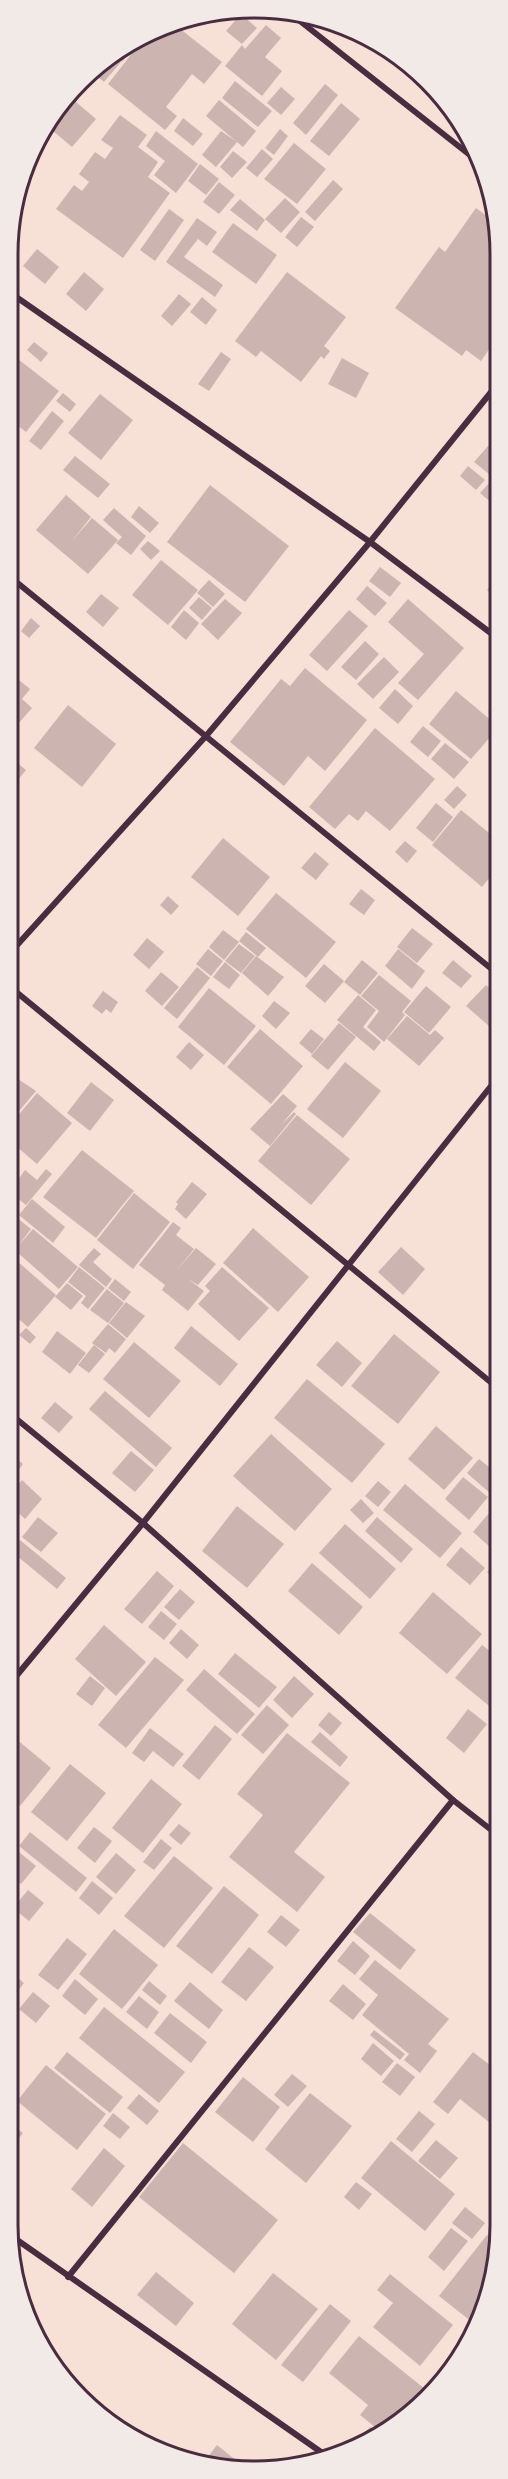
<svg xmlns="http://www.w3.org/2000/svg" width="508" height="2479" viewBox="0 0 508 2479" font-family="'Varela Round',sans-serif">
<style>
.building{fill:#ccb4b1}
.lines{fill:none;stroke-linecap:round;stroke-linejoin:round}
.minor{stroke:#4a2c40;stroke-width:6}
.rim{fill:none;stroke:#4a2c40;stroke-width:3}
</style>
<rect width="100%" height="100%" fill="#f7e1d7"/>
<g class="building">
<polygon points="241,14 257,28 242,44 226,31"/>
<polygon points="174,24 222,62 204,84 192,74 166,107 177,116 165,130 108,84 144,38"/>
<polygon points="266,25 281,38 265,57 282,71 262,96 225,66 242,45 245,49"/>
<polygon points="141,40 122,62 113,54"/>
<polygon points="112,55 121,62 104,82 92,72 104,59"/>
<polygon points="235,81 272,111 258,127 222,98"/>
<polygon points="325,84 338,95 306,135 293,123"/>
<polygon points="281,87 295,99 281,115 267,103"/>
<polygon points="70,97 96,119 72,147 46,125"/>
<polygon points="219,100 256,131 243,147 206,116"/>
<polygon points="341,103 360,119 329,156 310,141"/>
<polygon points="120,115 147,135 138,147 158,162 148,177 170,193 123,258 56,209 74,185 82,191 89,182 79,174 95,152 105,159 113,148 101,140"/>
<polygon points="183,118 203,134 193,146 174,131"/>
<polygon points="280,129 288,136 274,155 265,148"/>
<polygon points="156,131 198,164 176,193 154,175 165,161 146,146"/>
<polygon points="221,131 237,142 216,167 202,155"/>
<polygon points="294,143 326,169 297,204 264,179"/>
<polygon points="262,149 273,159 257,177 246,168"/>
<polygon points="233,151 247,162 232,178 220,167"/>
<polygon points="200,164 219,179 206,195 188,181"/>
<polygon points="333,180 343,189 315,221 305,212"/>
<polygon points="219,182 235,195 219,214 203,202"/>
<polygon points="285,198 300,212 281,233 265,219"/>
<polygon points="240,199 265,220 257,231 230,210"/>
<polygon points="476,208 496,223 500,238 500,345 494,342 481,361 466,350 462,356 395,308 439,247 445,252"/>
<polygon points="169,209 184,220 155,261 140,250"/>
<polygon points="301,217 314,227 297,247 285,237"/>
<polygon points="197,218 217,232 207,246 198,239 184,257 223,285 215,297 166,262"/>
<polygon points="233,223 277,255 256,284 212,252"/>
<polygon points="37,249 59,267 45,284 23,266"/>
<polygon points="84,272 104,289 86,311 66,294"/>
<polygon points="287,272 346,317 324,346 330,351 324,359 321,356 301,382 261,351 256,357 235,341"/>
<polygon points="179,294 191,304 172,326 161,316"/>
<polygon points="202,297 217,310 206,325 190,312"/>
<polygon points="34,342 48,353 41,362 27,350"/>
<polygon points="9,352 59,391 26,432 9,419"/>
<polygon points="221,352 231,359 209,391 198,384"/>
<polygon points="342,358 369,373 356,398 328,384"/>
<polygon points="63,393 76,404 70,412 56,401"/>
<polygon points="100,394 133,420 101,460 68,433"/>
<polygon points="52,411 64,421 41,450 29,441"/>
<polygon points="500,429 500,448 491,440"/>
<polygon points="488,446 500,456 500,461 489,474 474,462"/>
<polygon points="9,452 17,458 9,467"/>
<polygon points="75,456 110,484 98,498 63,470"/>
<polygon points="468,466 485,480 476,490 460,476"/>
<polygon points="500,467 500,483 492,477"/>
<polygon points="490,482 500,490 500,510 480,493"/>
<polygon points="210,485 289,546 245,602 167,542"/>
<polygon points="66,495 91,517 71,542 92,518 118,540 88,574 36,530"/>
<polygon points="139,506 159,523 150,533 131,517"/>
<polygon points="114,508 146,536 131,555 116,543 122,537 103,520"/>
<polygon points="148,541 160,551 151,560 140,549"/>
<polygon points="161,560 198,590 168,625 132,595"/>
<polygon points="380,567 401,583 390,597 369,581"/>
<polygon points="498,577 500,597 497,599 487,590"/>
<polygon points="209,580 225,594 213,607 197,593"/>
<polygon points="367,586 387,603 375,616 356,599"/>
<polygon points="101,594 119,608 103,627 86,612"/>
<polygon points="199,597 212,608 202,620 189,608"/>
<polygon points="225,599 242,613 218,640 201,624"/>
<polygon points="408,599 464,648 418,700 398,683 424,654 388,622"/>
<polygon points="184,610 199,623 186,640 171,627"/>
<polygon points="349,610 368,626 327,671 309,655"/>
<polygon points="31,618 40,626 29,638 21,631"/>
<polygon points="365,641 379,654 356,680 341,667"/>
<polygon points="384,657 399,672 373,699 357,684"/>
<polygon points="305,668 367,720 325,771 308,756 284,786 230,742 281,679 290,686"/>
<polygon points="9,672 30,689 22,699 32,708 18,724 9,717"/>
<polygon points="395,689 413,706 398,724 379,708"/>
<polygon points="456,691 499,727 471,759 429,724"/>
<polygon points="500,699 500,722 488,712"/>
<polygon points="68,705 116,744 82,787 34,748"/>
<polygon points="423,726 441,741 428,757 410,742"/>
<polygon points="375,728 435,779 390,831 366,811 358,821 349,814 335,829 309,807"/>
<polygon points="445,743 469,762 454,779 431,759"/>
<polygon points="9,756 26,770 13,786 9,783"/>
<polygon points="500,770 500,790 490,782"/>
<polygon points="457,786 467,795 454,809 444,800"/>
<polygon points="436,803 453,817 433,842 416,828"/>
<polygon points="461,810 499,841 499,866 482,887 432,845"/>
<polygon points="223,838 270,877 238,916 191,877"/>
<polygon points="405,841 417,851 407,863 395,852"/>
<polygon points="315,852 329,864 316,880 301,868"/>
<polygon points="361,889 375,900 364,915 349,904"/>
<polygon points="276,893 336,942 306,978 246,929"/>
<polygon points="168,896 179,906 171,915 160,905"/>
<polygon points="412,928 433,944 417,963 397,947"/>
<polygon points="223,930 239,942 224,960 209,947"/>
<polygon points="246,932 266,948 258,957 239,941"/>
<polygon points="147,938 164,952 149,969 133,955"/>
<polygon points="239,944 255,956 241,973 225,961"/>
<polygon points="208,949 223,961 211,976 196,964"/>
<polygon points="398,949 425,971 412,989 385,966"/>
<polygon points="256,956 284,977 268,996 242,973"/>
<polygon points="362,960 378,973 360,995 344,982"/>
<polygon points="453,960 472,976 461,988 442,973"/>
<polygon points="225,962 240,975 229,989 213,977"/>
<polygon points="324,964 344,981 325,1003 305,986"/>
<polygon points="197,967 210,978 177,1019 164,1008"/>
<polygon points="161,972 179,987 162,1006 145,991"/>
<polygon points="379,975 411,1001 402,1012 405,1015 384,1042 367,1027 379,1011 361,996"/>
<polygon points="486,985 499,997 499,1015 489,1026 466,1006"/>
<polygon points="426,986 451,1007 429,1033 404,1012"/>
<polygon points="209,988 256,1026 224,1065 178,1027"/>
<polygon points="103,991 118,1002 111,1013 106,1009 102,1014 92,1006"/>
<polygon points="358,995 376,1010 363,1027 381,1042 374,1051 337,1020"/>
<polygon points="274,1001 290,1013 276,1029 262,1016"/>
<polygon points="407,1016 430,1035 435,1030 444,1038 419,1066 387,1039"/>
<polygon points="9,1018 18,1026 9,1036"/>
<polygon points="339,1023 356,1037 328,1070 311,1056"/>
<polygon points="260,1029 303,1066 271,1104 227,1067"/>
<polygon points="311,1029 324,1039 312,1054 299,1043"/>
<polygon points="189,1042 204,1055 191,1070 176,1057"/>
<polygon points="345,1062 381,1091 343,1138 307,1109"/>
<polygon points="9,1073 36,1091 9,1123"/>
<polygon points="91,1082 114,1100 90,1131 67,1113"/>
<polygon points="37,1093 72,1123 37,1164 9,1140 9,1126"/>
<polygon points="283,1094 297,1106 281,1125 294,1112 296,1114 270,1146 250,1129"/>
<polygon points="297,1115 350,1159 311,1205 258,1161"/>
<polygon points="82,1150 134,1191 96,1238 43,1197"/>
<polygon points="46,1169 52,1174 26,1205 9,1192 25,1170 37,1180"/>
<polygon points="192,1182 207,1194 186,1219 175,1209 178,1204 176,1202"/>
<polygon points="134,1193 170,1222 133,1269 97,1240"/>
<polygon points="32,1199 65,1227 53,1243 19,1215"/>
<polygon points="16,1217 31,1229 18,1246 33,1229 78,1267 59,1289 9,1245 9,1227"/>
<polygon points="173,1222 181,1228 176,1235 194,1249 177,1270 196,1248 216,1264 198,1285 188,1279 204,1291 188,1311 162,1290 165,1285 139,1265"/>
<polygon points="253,1228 309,1277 278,1312 223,1263"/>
<polygon points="401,1247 425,1269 403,1295 378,1272"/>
<polygon points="94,1248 101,1254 93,1262 112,1279 106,1287 79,1265"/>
<polygon points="9,1254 56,1295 28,1327 8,1310"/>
<polygon points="79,1267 105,1288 88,1309 81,1303 86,1296 68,1282"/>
<polygon points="222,1267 269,1308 239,1341 198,1304 210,1291 205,1286"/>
<polygon points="115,1279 131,1292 124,1301 108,1288"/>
<polygon points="67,1283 83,1296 71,1310 55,1297"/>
<polygon points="107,1289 124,1303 108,1323 90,1310"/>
<polygon points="126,1302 145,1316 127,1338 109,1323"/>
<polygon points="108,1324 126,1339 115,1353 109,1348 106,1353 92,1343"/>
<polygon points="191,1326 238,1364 220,1386 174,1348"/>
<polygon points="26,1328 36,1337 30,1344 19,1335"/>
<polygon points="57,1331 86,1353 70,1374 42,1352"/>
<polygon points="394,1334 440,1372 398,1424 351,1386"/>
<polygon points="337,1341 362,1363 342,1387 316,1365"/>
<polygon points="134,1342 181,1381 149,1418 103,1379"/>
<polygon points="94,1345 105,1354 89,1373 78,1365"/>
<polygon points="307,1379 385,1444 352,1483 274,1418"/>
<polygon points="105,1391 172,1448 156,1467 89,1409"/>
<polygon points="55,1402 73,1417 59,1433 41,1418"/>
<polygon points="436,1426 473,1458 444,1490 408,1459"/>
<polygon points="271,1434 332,1489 295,1531 233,1476"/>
<polygon points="8,1451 23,1464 10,1481 14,1484 8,1491"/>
<polygon points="131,1451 154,1470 135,1492 112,1473"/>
<polygon points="479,1459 499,1475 499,1484 491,1494 467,1473"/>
<polygon points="463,1477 488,1497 469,1520 445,1499"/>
<polygon points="22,1480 42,1499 25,1519 8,1503 8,1496"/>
<polygon points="378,1481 391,1492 378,1507 365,1496"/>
<polygon points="405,1484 462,1533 440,1558 383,1510"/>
<polygon points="361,1499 374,1513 363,1523 350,1510"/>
<polygon points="237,1506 284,1544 247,1588 202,1551"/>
<polygon points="489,1513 499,1522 499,1537 490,1547 473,1532"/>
<polygon points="38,1517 58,1533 41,1552 22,1537"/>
<polygon points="377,1517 413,1549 401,1563 365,1531"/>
<polygon points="345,1524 396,1569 370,1599 319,1553"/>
<polygon points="8,1526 19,1535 8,1548"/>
<polygon points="20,1540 66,1578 57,1589 11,1551"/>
<polygon points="461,1547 485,1568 470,1585 446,1565"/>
<polygon points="499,1559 499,1583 487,1572"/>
<polygon points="312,1563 363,1607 339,1635 288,1591"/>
<polygon points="157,1571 174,1586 142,1624 124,1609"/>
<polygon points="180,1589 195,1602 179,1620 164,1607"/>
<polygon points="433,1592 482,1634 447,1674 399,1633"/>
<polygon points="161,1611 177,1624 164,1640 148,1627"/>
<polygon points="8,1619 19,1628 8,1642"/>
<polygon points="104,1625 146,1662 116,1696 75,1659"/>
<polygon points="181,1629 199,1645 187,1659 169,1643"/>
<polygon points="482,1645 499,1658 499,1714 455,1678"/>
<polygon points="235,1653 277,1687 259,1708 218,1674"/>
<polygon points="155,1657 184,1680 126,1748 98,1725"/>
<polygon points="204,1669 255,1714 237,1734 186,1690"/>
<polygon points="90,1676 105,1688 92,1706 76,1694"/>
<polygon points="294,1676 314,1694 292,1718 273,1700"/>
<polygon points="267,1705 289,1725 263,1754 241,1735"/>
<polygon points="468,1709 487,1724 464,1753 446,1738"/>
<polygon points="329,1712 342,1723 331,1736 318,1725"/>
<polygon points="215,1725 232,1739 199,1780 182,1766"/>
<polygon points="150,1728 184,1754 173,1767 153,1751 144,1762 132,1753"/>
<polygon points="320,1732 348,1757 340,1767 311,1742"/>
<polygon points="287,1733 350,1783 294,1852 325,1877 297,1912 229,1857 263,1815 237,1794"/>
<polygon points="15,1738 51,1768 20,1806 8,1796 8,1747"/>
<polygon points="70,1764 106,1793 67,1841 31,1812"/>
<polygon points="151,1779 182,1804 143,1853 112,1828"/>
<polygon points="179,1824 191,1833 181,1845 169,1835"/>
<polygon points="94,1827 112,1841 95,1863 77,1848"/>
<polygon points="30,1832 87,1878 76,1892 19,1846"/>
<polygon points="161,1839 172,1848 154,1870 143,1862"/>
<polygon points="8,1843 36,1866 21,1884 8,1874"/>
<polygon points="116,1853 136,1870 116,1894 96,1877"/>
<polygon points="174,1856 213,1888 164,1948 124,1916"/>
<polygon points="92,1881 113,1898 99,1915 79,1898"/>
<polygon points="224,1886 259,1915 212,1974 176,1946"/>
<polygon points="28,1890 44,1903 29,1921 13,1908"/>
<polygon points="370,1913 416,1950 400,1970 353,1932"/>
<polygon points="281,1915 300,1930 286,1947 267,1932"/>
<polygon points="114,1929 158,1965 122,2009 79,1974"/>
<polygon points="67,1938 87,1954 58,1990 38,1975"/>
<polygon points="353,1941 370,1956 355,1975 337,1961"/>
<polygon points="249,1947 274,1967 246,2001 221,1982"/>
<polygon points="375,1960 449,2019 428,2044 437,2051 420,2073 404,2060 409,2054 362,2015 378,1995 359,1979"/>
<polygon points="8,1970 24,1983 12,1999 8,1995"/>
<polygon points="75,1979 98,1999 85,2015 62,1996"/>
<polygon points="149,1981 167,1996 160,2005 142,1990"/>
<polygon points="190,1982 223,2010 209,2029 174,2001"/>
<polygon points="343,1984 366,2004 353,2020 329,2001"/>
<polygon points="33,1992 50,2006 36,2023 19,2009"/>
<polygon points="139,1996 159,2012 147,2029 126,2012"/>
<polygon points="104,2007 185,2072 159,2103 79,2038"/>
<polygon points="170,2013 207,2042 191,2063 154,2033"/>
<polygon points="374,2030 405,2054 400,2060 370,2035"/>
<polygon points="373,2043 394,2061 381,2076 361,2059"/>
<polygon points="67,2052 123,2097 110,2113 54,2068"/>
<polygon points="473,2052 499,2072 499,2130 460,2099 448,2114 433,2102"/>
<polygon points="397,2063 415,2077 400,2096 382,2082"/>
<polygon points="46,2065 106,2114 77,2150 17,2101"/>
<polygon points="292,2074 307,2086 288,2107 274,2095"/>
<polygon points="243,2077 280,2107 253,2142 215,2112"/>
<polygon points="310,2093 352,2126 306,2183 265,2149"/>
<polygon points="139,2094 159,2111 147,2125 127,2108"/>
<polygon points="419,2111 435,2124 412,2152 396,2139"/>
<polygon points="113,2113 130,2127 120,2139 103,2126"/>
<polygon points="8,2122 23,2133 8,2152"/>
<polygon points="436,2140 458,2158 440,2179 418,2161"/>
<polygon points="391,2141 455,2194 425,2231 361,2178"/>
<polygon points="183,2143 278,2220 234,2273 139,2197"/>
<polygon points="104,2148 125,2166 92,2207 71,2189"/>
<polygon points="356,2182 372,2194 359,2210 344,2197"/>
<polygon points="465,2207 485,2223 472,2239 452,2223"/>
<polygon points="451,2228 468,2241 444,2271 428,2257"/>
<polygon points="487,2235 496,2242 498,2239 498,2257 477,2326 439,2296"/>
<polygon points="156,2272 194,2303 176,2326 137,2295"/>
<polygon points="273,2273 318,2309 276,2360 232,2324"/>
<polygon points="390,2274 453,2325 420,2366 373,2327 393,2303 377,2290"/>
<polygon points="330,2304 351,2321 303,2382 281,2365"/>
<polygon points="359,2336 430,2393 416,2411 380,2431 360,2415 368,2405 329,2373"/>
<polygon points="370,2427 377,2433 353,2447 352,2447"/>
<polygon points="217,2445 243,2466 239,2471 204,2462"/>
</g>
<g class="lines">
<g class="minor">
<polyline points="286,10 480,163"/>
<polyline points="9,292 370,542 500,640"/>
<polyline points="9,576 499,975"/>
<polyline points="9,954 206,736 370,542 500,381"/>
<polyline points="9,986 499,1389"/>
<polyline points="8,1412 143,1523 453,1800 499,1836"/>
<polyline points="8,1686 143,1523 499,1076"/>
<polyline points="10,2235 331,2459"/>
<polyline points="68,2277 453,1800"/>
</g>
</g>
<path d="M0 0H508V2479H0ZM254 18H254A236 236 0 0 1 490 254V2225A236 236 0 0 1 254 2461H254A236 236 0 0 1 18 2225V254A236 236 0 0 1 254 18Z" fill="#f1eae7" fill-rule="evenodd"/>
<path class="rim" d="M254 18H254A236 236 0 0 1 490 254V2225A236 236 0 0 1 254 2461H254A236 236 0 0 1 18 2225V254A236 236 0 0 1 254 18Z"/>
</svg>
